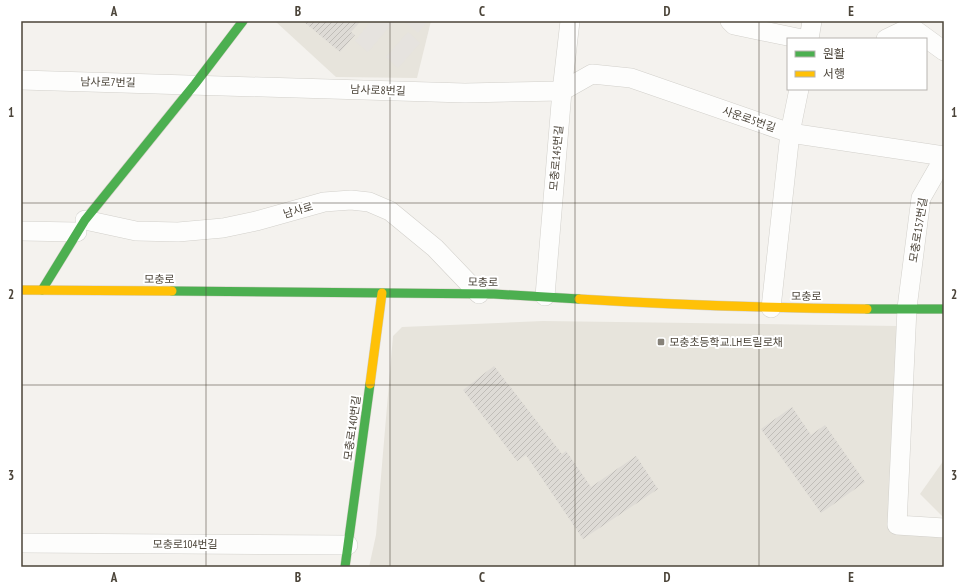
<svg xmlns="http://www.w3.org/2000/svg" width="965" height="588" viewBox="0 0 965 588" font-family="'PT Sans Narrow','Noto Sans KR',sans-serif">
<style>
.residential{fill:#e7e4dc}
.parking{fill:#e6e3df}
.building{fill:url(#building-hatch)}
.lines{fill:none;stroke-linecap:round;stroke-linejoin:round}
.street-casing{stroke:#d2d0cb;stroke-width:20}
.fast-casing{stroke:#d3cfc5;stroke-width:10}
.slow-casing{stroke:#d3cfc5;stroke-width:10}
.street{stroke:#fdfdfc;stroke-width:19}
.fast{stroke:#4caf50;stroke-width:9}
.slow{stroke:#ffc107;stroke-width:9}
.grid{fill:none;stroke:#4b4439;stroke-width:1;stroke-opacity:0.55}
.poi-dot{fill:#868178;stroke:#fff;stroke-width:1.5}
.labels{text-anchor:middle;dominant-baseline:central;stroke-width:4;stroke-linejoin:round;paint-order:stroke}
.street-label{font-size:11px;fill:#4b4439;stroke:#fff}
.poi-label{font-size:11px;fill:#4b4439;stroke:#fff;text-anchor:start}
.neatline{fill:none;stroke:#4b4439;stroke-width:1.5}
.grid-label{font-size:13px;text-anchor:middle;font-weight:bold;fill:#4b4439}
</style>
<defs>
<pattern id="building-hatch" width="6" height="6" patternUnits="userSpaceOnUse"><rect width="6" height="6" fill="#dedbd6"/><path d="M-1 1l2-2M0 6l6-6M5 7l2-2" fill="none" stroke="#c0bdb8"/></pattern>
</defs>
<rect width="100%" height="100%" fill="#f4f2ee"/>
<g class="residential">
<polygon points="275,21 431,21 417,78 336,77"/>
<polygon points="543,321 898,326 890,532 944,538 944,567 369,567 376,535 393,336 402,327"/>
<polygon points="944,460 944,518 920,494"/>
</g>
<g class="parking">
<polygon points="371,21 394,21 368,52 355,41"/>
<polygon points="406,21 428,21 418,33 405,22"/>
<polygon points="408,32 420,43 398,68 386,57"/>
</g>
<g class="building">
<polygon points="303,21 361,21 351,32 355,35 340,52"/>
<polygon points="494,366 562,454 566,451 591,487 636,456 658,489 583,539 526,455 517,461 463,390"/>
<polygon points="792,407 811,435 825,425 865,482 821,513 761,429"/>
</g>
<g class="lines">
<g class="street-casing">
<g id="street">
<polyline points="730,21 734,25 802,39"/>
<polyline points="809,39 812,21"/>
<polyline points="886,39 911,27 944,51"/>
<polyline points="21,80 465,93 562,91 592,74 631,78 790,133 944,156"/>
<polyline points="944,158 921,198 907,308 897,525 944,528"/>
<polyline points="85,220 136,231 178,232 223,228 256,221 324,202 351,200 369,202 390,211 435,248 479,294"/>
<polyline points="21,231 77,232"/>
<polyline points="545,296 562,91 570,21"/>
<polyline points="771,308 790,133 799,89"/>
<polyline points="21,543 348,545"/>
</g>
</g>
<g class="fast-casing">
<g id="fast">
<polyline points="42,290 85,220 195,84 243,21"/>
<polyline points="172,291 494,294 579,299"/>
<polyline points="867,309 944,309"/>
<polyline points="345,567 370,384"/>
</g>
</g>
<g class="slow-casing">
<g id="slow">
<polyline points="21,290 172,291"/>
<path d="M 579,299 C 675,305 771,308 867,309"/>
<polyline points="370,384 382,293"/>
</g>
</g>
<use href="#street" class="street"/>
<use href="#fast" class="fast"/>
<use href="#slow" class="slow"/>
</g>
<path class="grid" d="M 206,21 L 206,567M 390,21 L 390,567M 575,21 L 575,567M 759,21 L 759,567M 21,203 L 944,203M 21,385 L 944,385"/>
<rect class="poi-dot" x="657" y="338" width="8" height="8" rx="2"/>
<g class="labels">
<g class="street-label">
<text transform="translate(108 82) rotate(1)">남사로7번길</text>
<text transform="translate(378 90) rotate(2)">남사로8번길</text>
<text transform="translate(749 119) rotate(19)">사운로5번길</text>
<text transform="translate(556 158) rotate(-85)">모충로145번길</text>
<text transform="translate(298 210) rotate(-16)">남사로</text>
<text transform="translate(918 230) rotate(-81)">모충로157번길</text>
<text x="159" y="279">모충로</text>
<text transform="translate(483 282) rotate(1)">모충로</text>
<text x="806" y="296">모충로</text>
<text transform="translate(352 428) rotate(-82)">모충로140번길</text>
<text x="185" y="544">모충로104번길</text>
</g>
<g class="poi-label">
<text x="669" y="342">모충초등학교.LH트릴로채</text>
</g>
</g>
<rect width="965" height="588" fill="none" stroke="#ffffff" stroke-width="44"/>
<rect x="787" y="38" width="140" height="52" fill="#ffffff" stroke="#b7b4b0"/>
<rect x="795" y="51" width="20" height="6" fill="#4caf50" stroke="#b7b4b0"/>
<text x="823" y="58" font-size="12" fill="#4b4439">원활</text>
<rect x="795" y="71" width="20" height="6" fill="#ffc107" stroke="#b7b4b0"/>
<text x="823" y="78" font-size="12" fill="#4b4439">서행</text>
<rect x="22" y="22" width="921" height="544" class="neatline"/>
<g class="grid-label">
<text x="114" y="16">A</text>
<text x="298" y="16">B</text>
<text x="482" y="16">C</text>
<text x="667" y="16">D</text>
<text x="851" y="16">E</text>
<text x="11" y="117">1</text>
<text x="954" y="117">1</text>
<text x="11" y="299">2</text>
<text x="954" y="299">2</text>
<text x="11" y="480">3</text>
<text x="954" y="480">3</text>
<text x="114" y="582">A</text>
<text x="298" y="582">B</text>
<text x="482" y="582">C</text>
<text x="667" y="582">D</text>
<text x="851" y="582">E</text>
</g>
</svg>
